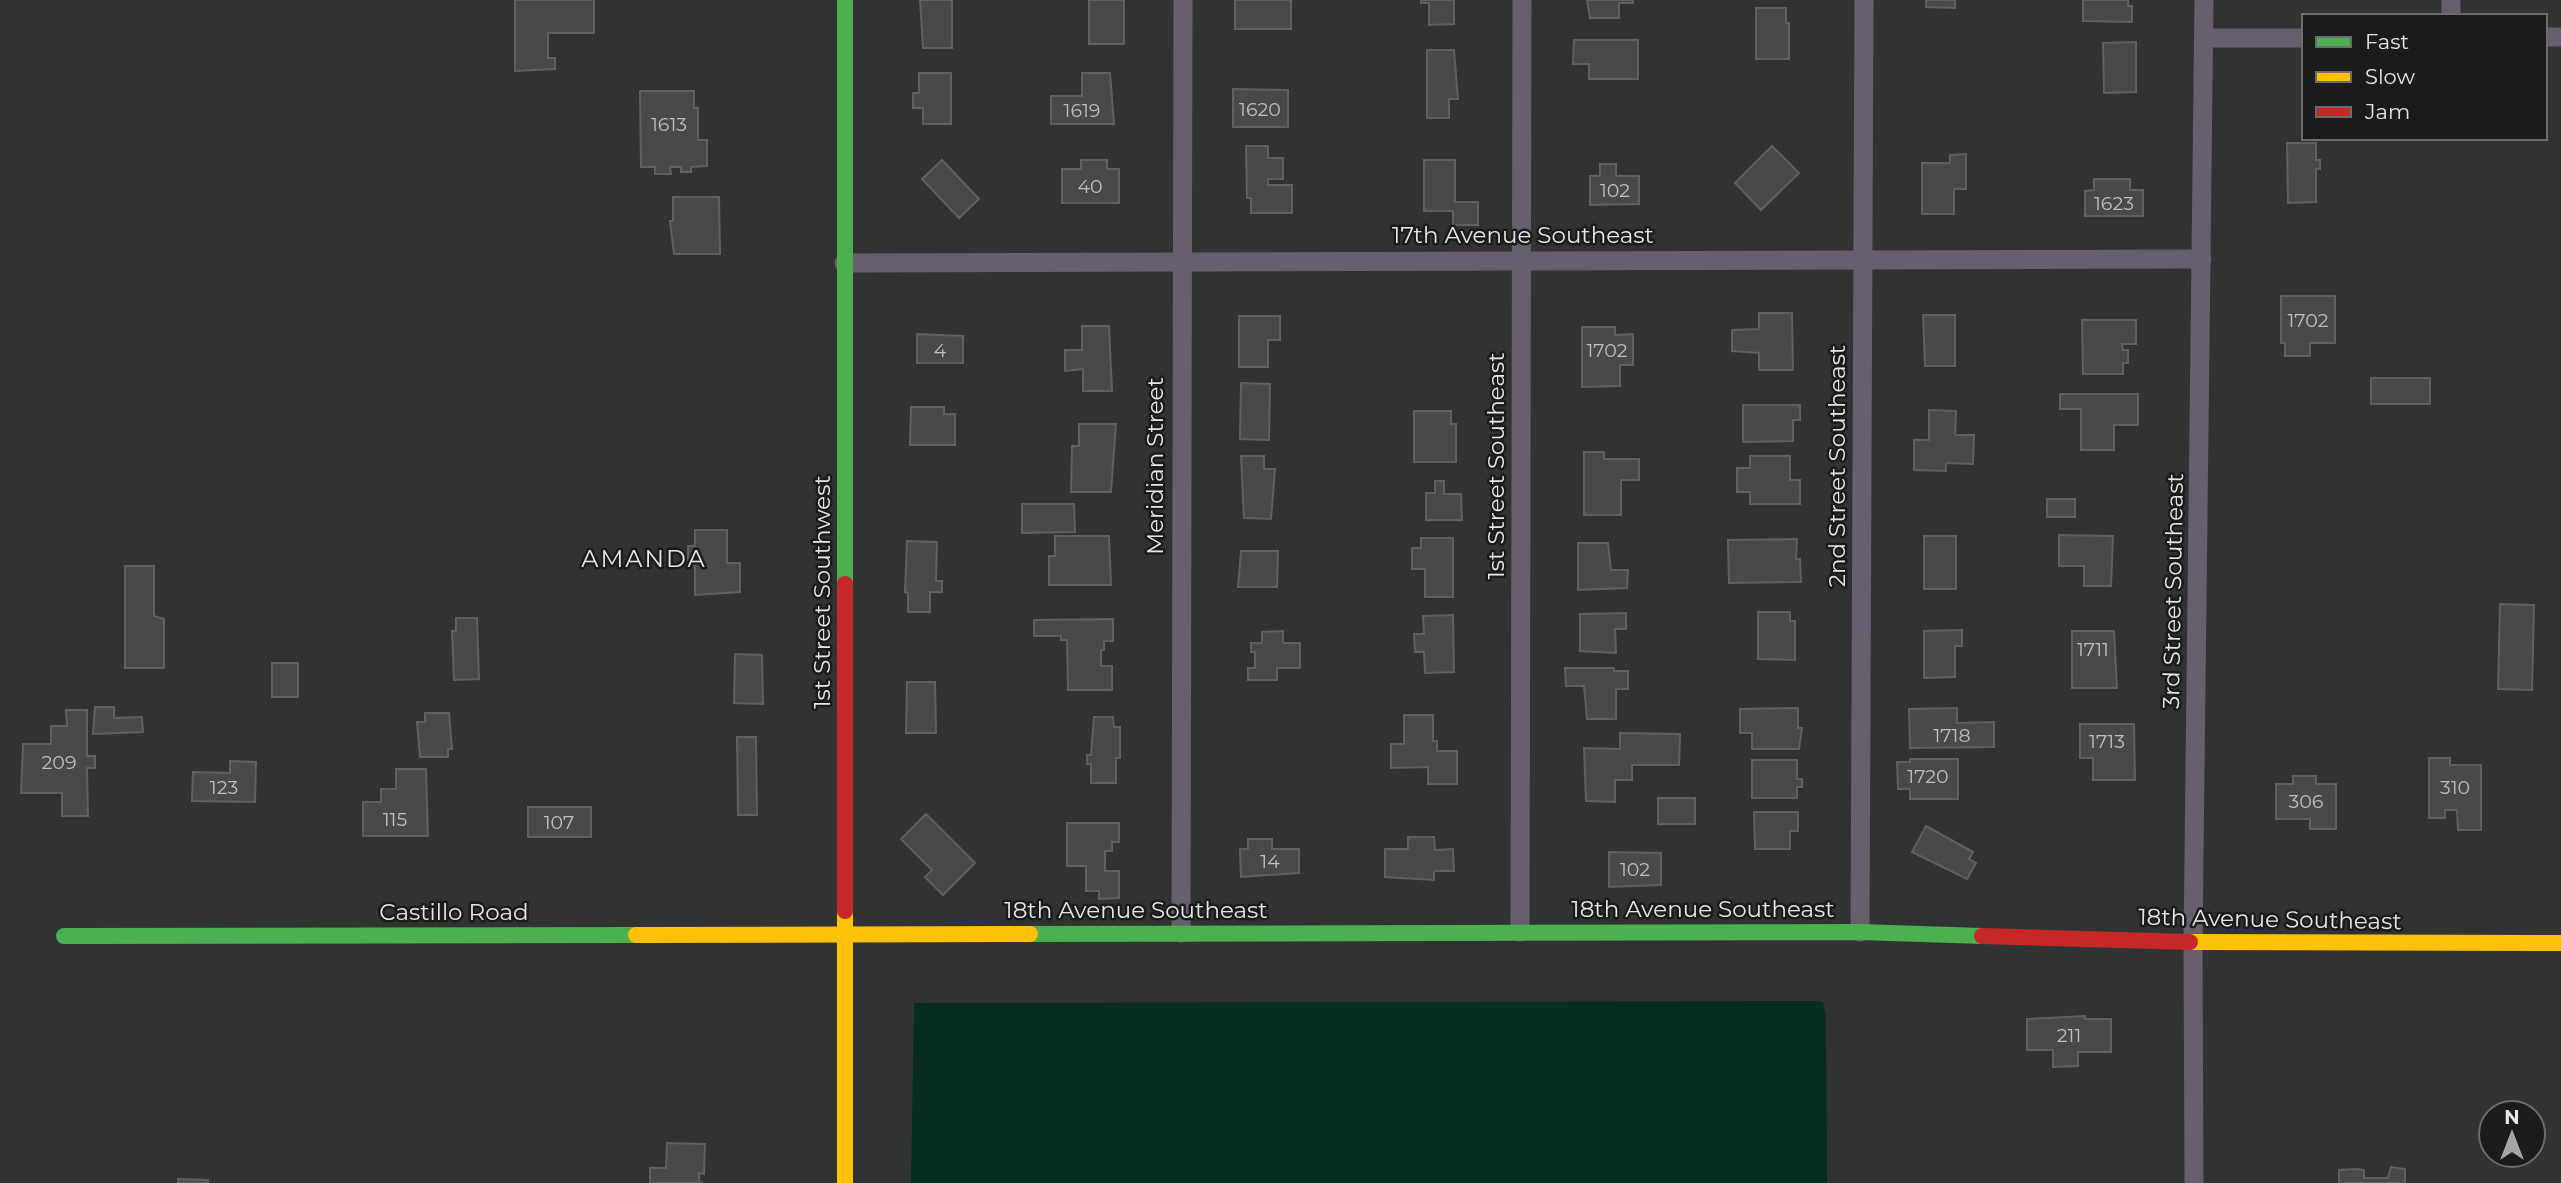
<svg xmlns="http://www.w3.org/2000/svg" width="2561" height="1183" viewBox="0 0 2561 1183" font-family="Montserrat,sans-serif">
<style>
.water{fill:#092c20}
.building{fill:#484a49;stroke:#5f6160;stroke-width:2}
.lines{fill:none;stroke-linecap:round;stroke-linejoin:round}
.street{stroke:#675f6e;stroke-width:19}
.fast{stroke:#4caf50;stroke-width:16}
.slow{stroke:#ffc107;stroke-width:16}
.jam{stroke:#c62828;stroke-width:16}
.labels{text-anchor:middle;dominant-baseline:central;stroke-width:5;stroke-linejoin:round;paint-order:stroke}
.number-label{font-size:19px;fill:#bdbfbe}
.street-label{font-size:23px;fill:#e4e6e5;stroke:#1a1b1a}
.neighbourhood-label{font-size:24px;letter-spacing:2px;fill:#e4e6e5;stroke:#1a1b1a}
</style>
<rect width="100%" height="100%" fill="#313332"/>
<polygon class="water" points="1813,1001 1823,1002 1826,1017 1827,1183 911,1183 914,1003"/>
<g class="building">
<polygon points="515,0 594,0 594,33 548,33 548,58 555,58 555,69 515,71"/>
<polygon points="920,0 952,0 952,48 923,48"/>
<rect x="1089" y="0" width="35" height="44"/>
<rect x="1235" y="0" width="56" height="29"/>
<polygon points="1421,0 1454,0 1454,24 1429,25 1429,3 1421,3"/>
<polygon points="1587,0 1633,0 1633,3 1619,3 1619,18 1590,18"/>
<polygon points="1926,0 1955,0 1955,8 1926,7"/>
<polygon points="2083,0 2128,0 2128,6 2132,6 2132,22 2083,21"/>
<polygon points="1756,8 1786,8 1786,23 1789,23 1789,59 1756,59"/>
<polygon points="1574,40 1638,40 1638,79 1589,79 1589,64 1573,64"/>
<polygon points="2136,42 2136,92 2104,93 2103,43"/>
<polygon points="1427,50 1454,50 1458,99 1449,99 1449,118 1427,118"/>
<polygon points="919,73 951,73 951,124 923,124 923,108 913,108 913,93 919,93"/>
<polygon points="1082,73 1110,73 1114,124 1051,124 1051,96 1082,96"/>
<polygon points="1233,89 1288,90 1288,127 1233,127"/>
<polygon points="640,91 694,91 694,108 698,108 698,140 707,140 707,166 691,167 691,172 681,172 681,167 670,167 671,174 655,174 655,167 641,167"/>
<polygon points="2287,143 2316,143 2316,160 2320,160 2320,169 2316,169 2316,202 2288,203"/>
<polygon points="1246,146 1268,146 1268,158 1283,158 1283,179 1268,179 1268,185 1292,185 1292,213 1251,213 1251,198 1247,198"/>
<polygon points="1772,146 1799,173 1761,210 1735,183"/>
<polygon points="1966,154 1966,189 1954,189 1954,214 1922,214 1922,163 1950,163 1950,155"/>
<polygon points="942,160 979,199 959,218 922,179"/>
<polygon points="1081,160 1107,160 1107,169 1119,169 1119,203 1062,203 1062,169 1081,169"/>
<polygon points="1424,160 1455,160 1455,202 1478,202 1478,225 1453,225 1453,211 1424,211"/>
<polygon points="1600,164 1616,164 1616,176 1639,176 1639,204 1590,205 1590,176 1600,176"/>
<polygon points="2094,179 2130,179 2130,190 2143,190 2143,216 2085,216 2085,191 2094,190"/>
<polygon points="673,197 719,197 720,254 674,254 670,221 673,221"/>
<polygon points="2281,296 2335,296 2335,343 2310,343 2310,356 2285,356 2285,343 2281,343"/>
<polygon points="1759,313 1792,313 1793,370 1759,370 1759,353 1732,351 1732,330 1759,329"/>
<polygon points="1923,315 1955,315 1955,366 1925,366"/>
<polygon points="1239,316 1280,316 1280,340 1268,340 1268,367 1239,367"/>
<polygon points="2082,320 2136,320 2136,344 2122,344 2123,350 2128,350 2128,363 2123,363 2123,374 2083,374"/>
<polygon points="1082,326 1109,326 1112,391 1083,391 1083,369 1065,371 1065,350 1082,350"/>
<polygon points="1582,327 1615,327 1615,335 1633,334 1633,365 1620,365 1620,386 1582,387"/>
<polygon points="917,334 963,336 963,363 917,363"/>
<rect x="2371" y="378" width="59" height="26"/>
<polygon points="1241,383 1270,384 1269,440 1240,439"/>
<polygon points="2060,394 2138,394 2138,425 2114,425 2114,450 2081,450 2081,409 2060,409"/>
<polygon points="1743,405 1800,405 1800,420 1793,420 1793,441 1743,442"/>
<polygon points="911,407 944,407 944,414 955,414 955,445 910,445"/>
<polygon points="1929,410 1956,411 1955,435 1974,435 1973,464 1946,463 1946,471 1914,470 1914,440 1929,440"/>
<polygon points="1414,411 1451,411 1451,424 1456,424 1456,462 1414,462"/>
<polygon points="1079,424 1116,424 1111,492 1071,492 1072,446 1079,446"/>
<polygon points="1584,452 1604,452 1604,459 1639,459 1639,480 1621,480 1621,515 1584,515"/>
<polygon points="1241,456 1264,456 1264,469 1275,469 1271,519 1244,518"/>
<polygon points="1750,456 1790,456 1790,480 1800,480 1800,504 1750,504 1750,492 1737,492 1737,468 1750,468"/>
<polygon points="1435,481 1444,481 1444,494 1461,494 1462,520 1426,520 1426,493 1435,493"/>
<rect x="2047" y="499" width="28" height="18"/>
<polygon points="1022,504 1074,504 1075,532 1022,533"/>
<polygon points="695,530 727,530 727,563 740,563 740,592 695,595 695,565 688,565 688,546 695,546"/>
<polygon points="2059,535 2113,536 2111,586 2084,586 2084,566 2059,566"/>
<polygon points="1055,536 1109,536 1111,585 1049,585 1049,556 1055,556"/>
<rect x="1924" y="536" width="32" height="53"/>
<polygon points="1421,538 1453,538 1453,597 1425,597 1425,569 1412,569 1412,548 1421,548"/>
<polygon points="1797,539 1796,559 1800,559 1801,582 1729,583 1728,540"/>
<polygon points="907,541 937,542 936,581 942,581 942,592 930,592 930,612 908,612 908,593 905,592"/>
<polygon points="1578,543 1608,543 1611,570 1628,570 1627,588 1578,590"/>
<polygon points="1241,551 1278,551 1277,587 1238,587"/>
<polygon points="125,566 154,566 154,616 164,619 164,668 125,668"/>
<polygon points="2500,604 2534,605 2532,690 2498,689"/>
<polygon points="1758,612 1790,612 1790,621 1795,621 1795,660 1758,659"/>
<polygon points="1626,613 1626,629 1615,629 1616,653 1580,651 1580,614"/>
<polygon points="1453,615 1454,672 1425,673 1424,652 1415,652 1414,634 1424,634 1423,616"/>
<polygon points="456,618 477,618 479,679 454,680 452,631 456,631"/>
<polygon points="1113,619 1113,641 1104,641 1104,650 1101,650 1101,666 1112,666 1112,690 1068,690 1067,640 1061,640 1061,636 1034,636 1034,620"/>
<polygon points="1962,630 1962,646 1955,646 1955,677 1924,678 1924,631"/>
<polygon points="1283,631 1283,643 1300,643 1300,668 1277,668 1277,680 1248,680 1248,668 1255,668 1255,652 1251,652 1251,643 1262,643 1262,632"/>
<polygon points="2072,631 2114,631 2117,688 2072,688"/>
<polygon points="735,654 762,655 763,704 734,703"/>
<rect x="272" y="663" width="26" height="34"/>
<polygon points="1565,668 1614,668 1614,671 1628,671 1628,689 1616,689 1616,719 1587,719 1584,686 1566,686"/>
<polygon points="907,682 935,682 936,733 906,733"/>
<polygon points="95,707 114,707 114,718 142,717 143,732 93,734"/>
<polygon points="1798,708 1798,728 1802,728 1799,749 1752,749 1752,733 1740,733 1740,709"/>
<polygon points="1957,708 1957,723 1994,722 1994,747 1910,748 1909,709"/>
<polygon points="66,710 87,710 87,756 95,756 95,768 87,768 88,816 62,816 62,793 21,793 23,744 51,744 51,726 67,726"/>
<polygon points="425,713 449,713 452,749 448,749 448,757 420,757 417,722 425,722"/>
<polygon points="1404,715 1433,715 1433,741 1437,741 1437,751 1457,751 1457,784 1428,784 1428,767 1391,768 1391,744 1404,744"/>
<polygon points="1094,717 1113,717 1114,727 1120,727 1120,758 1116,758 1116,783 1091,783 1091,764 1087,764 1087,755 1091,755"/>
<polygon points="2080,724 2134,724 2135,780 2093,780 2093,758 2080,758"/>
<polygon points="1620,733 1680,734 1679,765 1632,765 1632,780 1615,780 1615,802 1586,801 1584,748 1620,749"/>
<polygon points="737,737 756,737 757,815 738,815"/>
<polygon points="2429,758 2450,758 2450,765 2481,765 2481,830 2458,830 2457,810 2445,810 2445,818 2429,818"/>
<polygon points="1910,759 1958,759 1958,799 1910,799 1910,789 1898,789 1897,762 1910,762"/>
<polygon points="1752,760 1797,760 1797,779 1802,779 1802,787 1797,787 1797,798 1752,798"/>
<polygon points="230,761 256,762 255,802 192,801 193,772 230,773"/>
<polygon points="396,769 426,769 428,836 363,836 363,802 381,802 381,789 396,789"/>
<polygon points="2293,776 2316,776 2316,784 2336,784 2336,829 2310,829 2310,819 2276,819 2276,784 2293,784"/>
<rect x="1658" y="798" width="37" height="26"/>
<rect x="528" y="807" width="63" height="30"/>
<polygon points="1754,812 1798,812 1798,831 1790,831 1790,849 1755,849"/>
<polygon points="926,814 975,863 943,895 925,877 932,870 901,839"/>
<polygon points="1067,823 1119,823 1119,842 1112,842 1112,851 1105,851 1105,871 1119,871 1119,898 1099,899 1099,891 1086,891 1086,866 1067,866"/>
<polygon points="1926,826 1973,852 1969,859 1976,863 1967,879 1912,852"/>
<polygon points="1408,837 1434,837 1435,850 1453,849 1454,871 1434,871 1434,880 1385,877 1385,849 1408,849"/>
<polygon points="1248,839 1272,839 1272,849 1299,849 1299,873 1241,877 1240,849 1248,849"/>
<polygon points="1609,852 1661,853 1661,885 1609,887"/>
<polygon points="2085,1016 2085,1019 2111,1019 2111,1052 2078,1052 2078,1066 2053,1067 2053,1050 2027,1050 2027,1019"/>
<polygon points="667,1143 705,1144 704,1174 699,1173 699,1182 703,1183 650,1183 650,1168 666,1168"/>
<polygon points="2391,1167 2405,1169 2405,1183 2339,1183 2339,1170 2357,1169 2364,1170 2364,1178 2388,1178"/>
<polygon points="178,1179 208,1180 208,1183 178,1183"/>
</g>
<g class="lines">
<g class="street">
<polyline points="2451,0 2451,16"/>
<polyline points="2545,37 2561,37"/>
<polyline points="2204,38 2304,38"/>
<polyline points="844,263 2202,259"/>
<polyline points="1520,932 1522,0"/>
<polyline points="1860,932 1864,0"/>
<polyline points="1181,933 1183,0"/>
<polyline points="2194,1183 2193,942 2204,0"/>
</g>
<g class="fast">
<polyline points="845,0 845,584"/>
<polyline points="1030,934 1860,932 1982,936"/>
<polyline points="64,936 636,935"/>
</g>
<g class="slow">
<polyline points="845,911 845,1183"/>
<polyline points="636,935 1030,934"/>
<polyline points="2190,942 2561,943"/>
</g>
<g class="jam">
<polyline points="845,584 845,911"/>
<polyline points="1982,936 2190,942"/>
</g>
</g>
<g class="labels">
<g class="number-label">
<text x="1260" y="109">1620</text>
<text x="1082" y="110">1619</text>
<text x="669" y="124">1613</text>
<text x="1090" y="186">40</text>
<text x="1615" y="190">102</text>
<text x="2114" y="203">1623</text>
<text x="2308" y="320">1702</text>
<text x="940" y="350">4</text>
<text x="1607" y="350">1702</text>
<text x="2093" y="649">1711</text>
<text x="1952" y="735">1718</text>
<text x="2107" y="741">1713</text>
<text x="59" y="762">209</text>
<text x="1928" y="776">1720</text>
<text x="224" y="787">123</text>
<text x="2455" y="787">310</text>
<text x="2306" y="801">306</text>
<text x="395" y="819">115</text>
<text x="559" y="822">107</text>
<text x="1270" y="861">14</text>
<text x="1635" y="869">102</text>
<text x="2069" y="1035">211</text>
</g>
<g class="street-label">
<text x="1523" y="235">17th Avenue Southeast</text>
<text transform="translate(1155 466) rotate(-90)">Meridian Street</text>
<text transform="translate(1496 466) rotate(-90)">1st Street Southeast</text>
<text transform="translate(1837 466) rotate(-90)">2nd Street Southeast</text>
<text transform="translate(2173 591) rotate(-89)">3rd Street Southeast</text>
<text transform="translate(822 592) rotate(-90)">1st Street Southwest</text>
<text x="1703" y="909">18th Avenue Southeast</text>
<text x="1136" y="910">18th Avenue Southeast</text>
<text x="454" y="912">Castillo Road</text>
<text transform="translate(2270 919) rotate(1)">18th Avenue Southeast</text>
</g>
<g class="neighbourhood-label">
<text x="644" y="558">AMANDA</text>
</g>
</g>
<rect x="2302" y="14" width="245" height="126" fill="#1a1b1a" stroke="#6b6c6b" stroke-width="2"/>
<rect x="2316" y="37" width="35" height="10" fill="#4caf50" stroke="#6b6c6b" stroke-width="2"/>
<text x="2365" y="49" font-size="21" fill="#e4e6e5">Fast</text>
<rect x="2316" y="72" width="35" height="10" fill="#ffc107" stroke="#6b6c6b" stroke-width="2"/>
<text x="2365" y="84" font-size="21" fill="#e4e6e5">Slow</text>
<rect x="2316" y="107" width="35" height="10" fill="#c62828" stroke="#6b6c6b" stroke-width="2"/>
<text x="2365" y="119" font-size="21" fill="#e4e6e5">Jam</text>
<g transform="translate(2512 1134)"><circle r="33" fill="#1a1b1a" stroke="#6b6c6b" stroke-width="2"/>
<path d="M0-5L12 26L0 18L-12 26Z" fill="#a5a7a6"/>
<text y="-10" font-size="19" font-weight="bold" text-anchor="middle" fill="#e4e6e5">N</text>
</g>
</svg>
